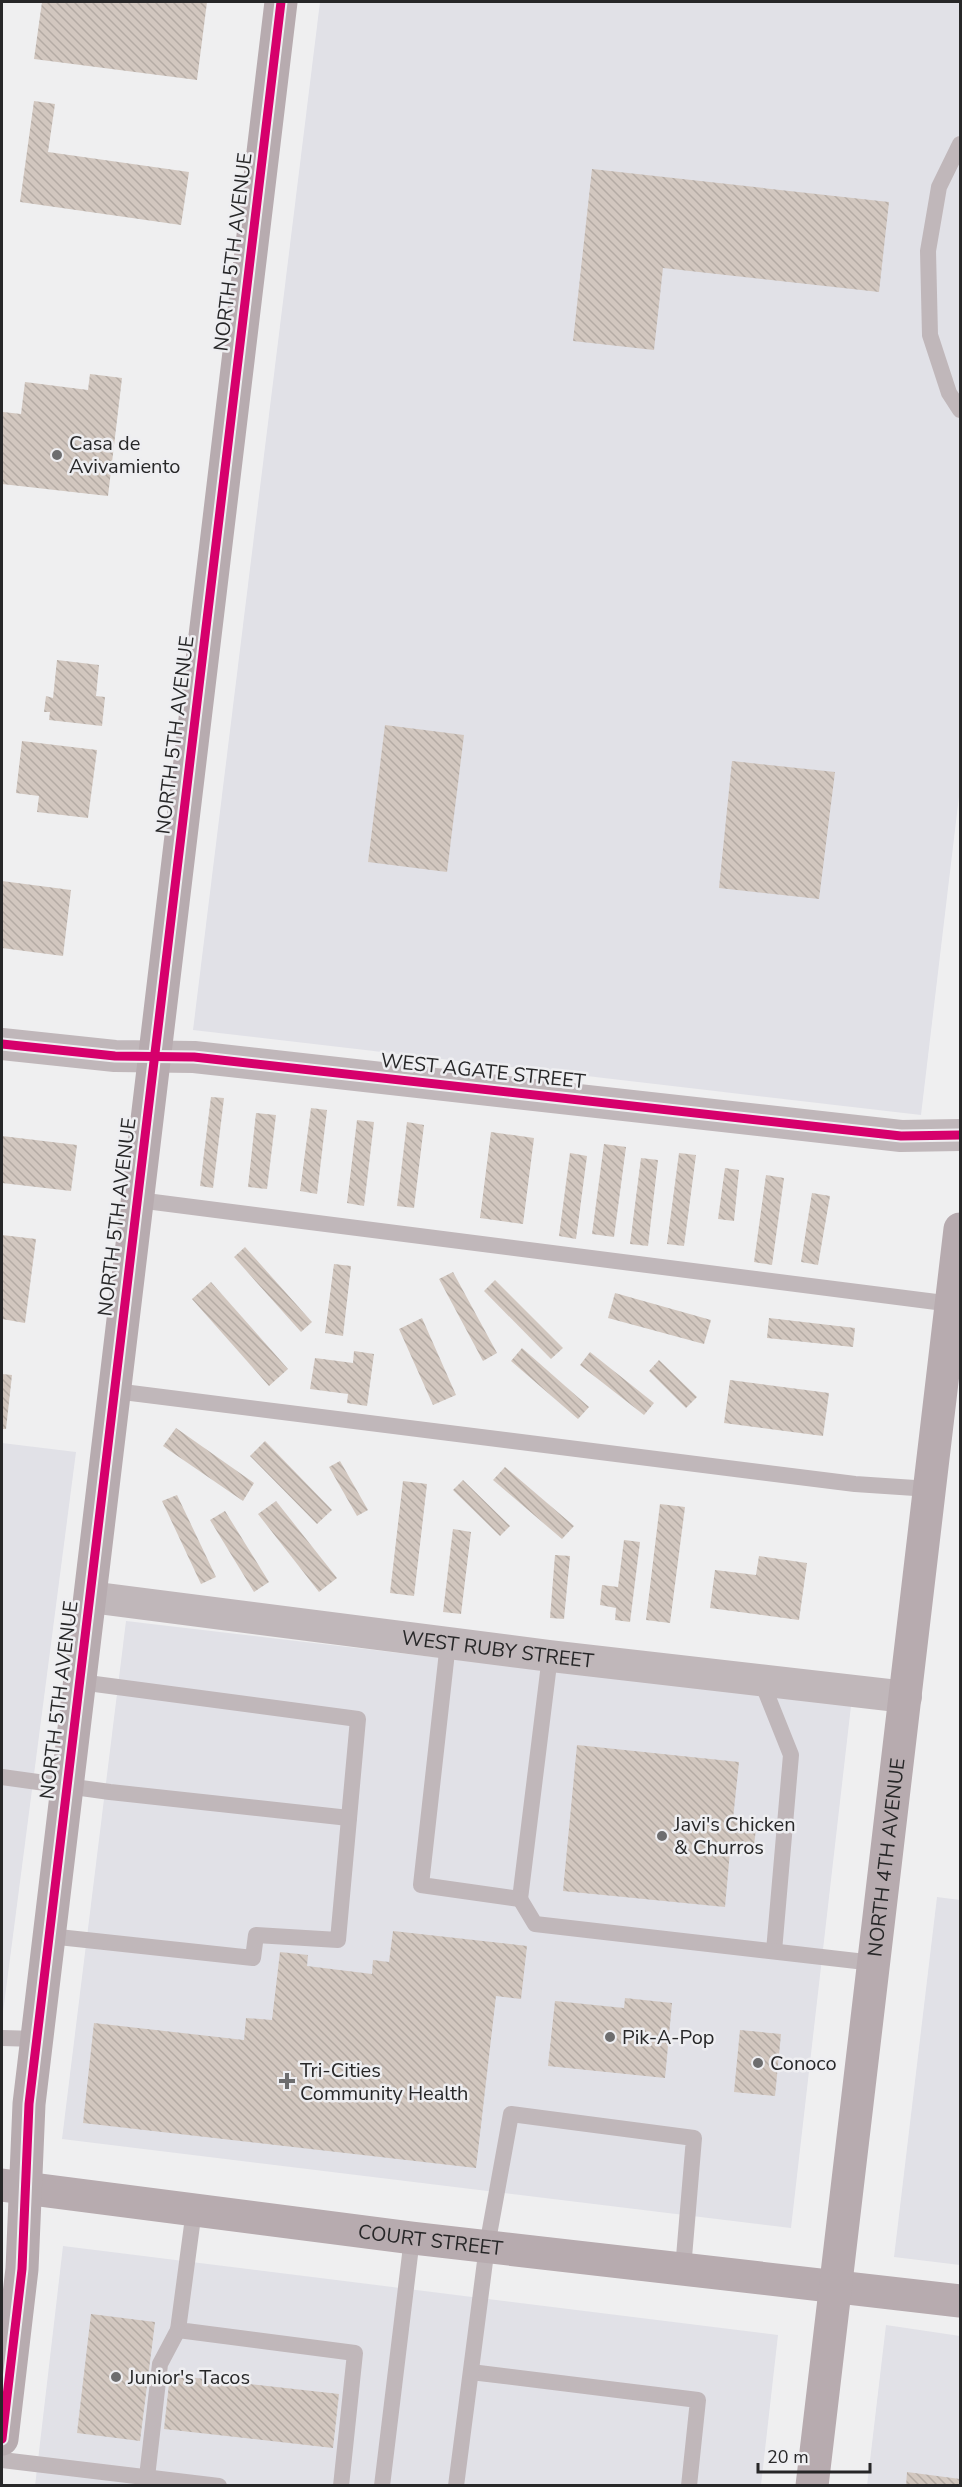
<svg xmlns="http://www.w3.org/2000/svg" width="962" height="2487" viewBox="0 0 962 2487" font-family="'Nunito Sans',sans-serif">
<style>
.built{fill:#e1e1e7}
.building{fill:url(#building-back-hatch)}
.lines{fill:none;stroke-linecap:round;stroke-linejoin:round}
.lane{stroke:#c0b7ba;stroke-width:16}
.street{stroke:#c0b7ba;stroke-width:32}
.secondary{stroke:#b7abaf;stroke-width:33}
.cycleway-casing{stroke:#eeeef1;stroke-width:13}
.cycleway{stroke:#d6006c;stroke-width:9}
.poi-dot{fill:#6d6d6e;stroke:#eeeef1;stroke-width:2}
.labels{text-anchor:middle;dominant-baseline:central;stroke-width:5;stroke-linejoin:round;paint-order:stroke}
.street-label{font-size:20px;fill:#272728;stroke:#eeeef1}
.poi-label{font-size:20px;fill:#272728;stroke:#eeeef1;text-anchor:start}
</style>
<defs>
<pattern id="building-back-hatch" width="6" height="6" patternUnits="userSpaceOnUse" patternTransform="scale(1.5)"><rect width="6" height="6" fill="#d2c7bf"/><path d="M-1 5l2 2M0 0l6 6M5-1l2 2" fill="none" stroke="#b4aba4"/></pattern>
</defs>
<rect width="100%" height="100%" fill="#efeff0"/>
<g class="built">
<polygon points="320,2 960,2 960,788 921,1115 193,1030"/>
<polygon points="2,1443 76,1452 2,2020"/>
<polygon points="126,1621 851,1706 791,2228 62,2139"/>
<polygon points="937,1897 960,1900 960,2265 894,2257"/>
<polygon points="63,2246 778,2335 761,2485 35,2486"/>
<polygon points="886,2325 960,2336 960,2485 867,2486"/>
</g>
<g class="building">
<polygon points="42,2 207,2 197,80 34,59"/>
<polygon points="34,101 55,104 48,152 189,172 181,225 20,202"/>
<polygon points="592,169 889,202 879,292 663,268 654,350 573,341"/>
<polygon points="90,374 122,378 108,496 2,484 3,412 21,414 25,382 88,390"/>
<polygon points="57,660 99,665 96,696 105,697 102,726 49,720 50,712 44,712 46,696 53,698"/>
<polygon points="385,725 464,735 447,872 368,862"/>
<polygon points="22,741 97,750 88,818 37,812 39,796 16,793"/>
<polygon points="732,761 835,772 819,899 719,888"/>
<polygon points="2,881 71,890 63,956 2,948"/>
<polygon points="211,1097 224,1098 213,1188 200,1186"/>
<polygon points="311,1108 327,1110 317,1194 300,1191"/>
<polygon points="256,1113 276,1115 267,1189 248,1187"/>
<polygon points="357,1120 374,1122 364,1206 347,1203"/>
<polygon points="407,1122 424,1125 414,1208 397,1206"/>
<polygon points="491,1132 534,1138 523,1224 480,1218"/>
<polygon points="2,1136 77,1145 71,1191 2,1183"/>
<polygon points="604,1144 626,1147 614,1237 592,1234"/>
<polygon points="570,1153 587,1156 576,1239 559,1236"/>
<polygon points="679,1153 696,1155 684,1246 667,1244"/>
<polygon points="641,1158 658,1160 648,1246 630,1244"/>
<polygon points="725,1168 739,1170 734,1221 718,1219"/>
<polygon points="766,1175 784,1178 772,1265 754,1262"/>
<polygon points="812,1193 830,1196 818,1265 801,1262"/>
<polygon points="2,1235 36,1239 25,1323 2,1319"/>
<polygon points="245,1247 312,1322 301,1332 234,1257"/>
<polygon points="334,1264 351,1266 343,1336 325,1333"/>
<polygon points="453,1272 497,1353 483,1361 439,1279"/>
<polygon points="495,1280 563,1348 551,1359 484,1291"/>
<polygon points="211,1282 288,1369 269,1386 192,1299"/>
<polygon points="615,1293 711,1320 704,1344 608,1318"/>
<polygon points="422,1318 456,1395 433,1405 399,1329"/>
<polygon points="769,1318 855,1328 853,1347 767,1338"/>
<polygon points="522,1348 589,1407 578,1419 511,1361"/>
<polygon points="354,1351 374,1354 367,1406 347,1403 348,1394 310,1389 315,1358 353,1363"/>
<polygon points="590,1352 654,1403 644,1415 580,1365"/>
<polygon points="659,1360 697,1397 686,1408 649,1371"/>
<polygon points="2,1374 12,1375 6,1429 2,1429"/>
<polygon points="730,1380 829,1393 823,1436 724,1423"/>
<polygon points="176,1428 254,1483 243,1501 163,1446"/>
<polygon points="265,1441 332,1510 317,1524 250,1456"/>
<polygon points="340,1461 368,1510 357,1516 329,1467"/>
<polygon points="505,1467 574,1526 562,1539 493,1480"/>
<polygon points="463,1480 510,1526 500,1536 453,1490"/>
<polygon points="403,1481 427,1484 414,1596 390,1593"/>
<polygon points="177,1495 216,1577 201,1584 162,1501"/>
<polygon points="276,1501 337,1578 319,1592 258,1514"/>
<polygon points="660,1504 685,1507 670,1623 646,1620"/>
<polygon points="225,1511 269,1582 254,1592 210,1520"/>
<polygon points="453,1529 471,1532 461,1614 443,1612"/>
<polygon points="624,1540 640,1542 630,1622 615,1620 616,1608 600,1605 602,1585 618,1587"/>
<polygon points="555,1555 570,1556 564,1619 550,1618"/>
<polygon points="759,1556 807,1563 799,1620 710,1608 715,1570 756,1575"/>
<polygon points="577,1745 739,1762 733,1819 757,1821 753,1853 730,1851 725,1907 563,1891"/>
<polygon points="393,1931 527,1946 521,1999 496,1996 476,2168 83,2123 94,2023 244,2040 246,2018 272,2020 280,1952 308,1955 307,1966 372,1974 373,1960 389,1962"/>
<polygon points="625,1998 672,2003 665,2078 548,2066 555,2001 624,2008"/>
<polygon points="740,2030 781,2034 775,2096 734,2092"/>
<polygon points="91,2314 155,2322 140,2441 77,2433"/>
<polygon points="170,2375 339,2394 333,2448 164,2429"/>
<polygon points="907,2472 960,2479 960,2486 906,2486"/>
</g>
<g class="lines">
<g class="lane">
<polyline points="960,144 939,187 928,251 930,335 949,393 960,410"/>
<polyline points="138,1200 952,1304"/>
<polyline points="115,1391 855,1484 930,1489"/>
<polyline points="448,1643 421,1885 520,1899 550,1656"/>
<polyline points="761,1680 791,1755 774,1951"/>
<polyline points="2,1777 110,1792 349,1818"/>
<polyline points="520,1899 535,1924 874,1963"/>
<polyline points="49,1936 253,1958 256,1935 338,1940 358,1719 80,1682"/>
<polyline points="2,2038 37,2039"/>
<polyline points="194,2210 178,2330 355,2353 341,2486"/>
<polyline points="471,2372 698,2400 689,2486"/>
<polyline points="2,2460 219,2486"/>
<polyline points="147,2477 160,2364 178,2330"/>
<polyline points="382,2486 412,2238"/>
<polyline points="456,2486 487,2246 511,2114 694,2138 683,2269"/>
</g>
<g class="street">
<polyline points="2,1044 115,1056 194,1057 901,1136 960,1135"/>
<path id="s1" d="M 90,1597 L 550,1656 L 906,1697"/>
</g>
<g class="secondary">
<path id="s2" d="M 2,2185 L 412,2238 L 960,2301"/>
<polyline points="2,2439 22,2269 29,2104 281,2"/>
<path id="s3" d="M 812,2486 L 960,1229"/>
</g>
<g class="cycleway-casing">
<g id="cycleway">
<polyline points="2,1044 115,1056 194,1057 901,1136 960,1135"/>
<polyline points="2,2439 22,2269 29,2104 281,2"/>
</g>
</g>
<use href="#cycleway" class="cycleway"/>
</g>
<g class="poi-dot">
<circle cx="57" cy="455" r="6"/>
<circle cx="662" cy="1836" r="6"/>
<circle cx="610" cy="2037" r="6"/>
<circle cx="758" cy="2063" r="6"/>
<path d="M284 2072h6v6h6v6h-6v6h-6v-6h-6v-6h6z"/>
<circle cx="116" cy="2377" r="6"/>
</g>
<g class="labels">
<g class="street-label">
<text transform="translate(233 252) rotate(-83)">NORTH 5TH AVENUE</text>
<text transform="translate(175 735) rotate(-83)">NORTH 5TH AVENUE</text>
<text transform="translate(483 1071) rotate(6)">WEST AGATE STREET</text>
<text transform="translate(117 1217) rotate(-83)">NORTH 5TH AVENUE</text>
<text stroke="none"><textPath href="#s1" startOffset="411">WEST RUBY STREET</textPath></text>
<text transform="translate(59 1700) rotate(-83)">NORTH 5TH AVENUE</text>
<text stroke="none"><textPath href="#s3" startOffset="633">NORTH 4TH AVENUE</textPath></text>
<text stroke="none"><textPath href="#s2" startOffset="432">COURT STREET</textPath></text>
</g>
<g class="poi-label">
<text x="69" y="443">Casa de<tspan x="69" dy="23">Avivamiento</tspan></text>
<text x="674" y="1824">Javi's Chicken<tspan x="674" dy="23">&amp; Churros</tspan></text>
<text x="622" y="2037">Pik-A-Pop</text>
<text x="770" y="2063">Conoco</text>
<text x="300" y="2070">Tri-Cities<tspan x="300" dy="23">Community Health</tspan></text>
<text x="128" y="2377">Junior's Tacos</text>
</g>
</g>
<rect width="962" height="2487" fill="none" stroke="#272728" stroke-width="6"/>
<path d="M758 2463v9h112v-9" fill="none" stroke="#272728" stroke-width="3"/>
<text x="767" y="2463" font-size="18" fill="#272728" stroke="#eeeef1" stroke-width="4.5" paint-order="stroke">20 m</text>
</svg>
